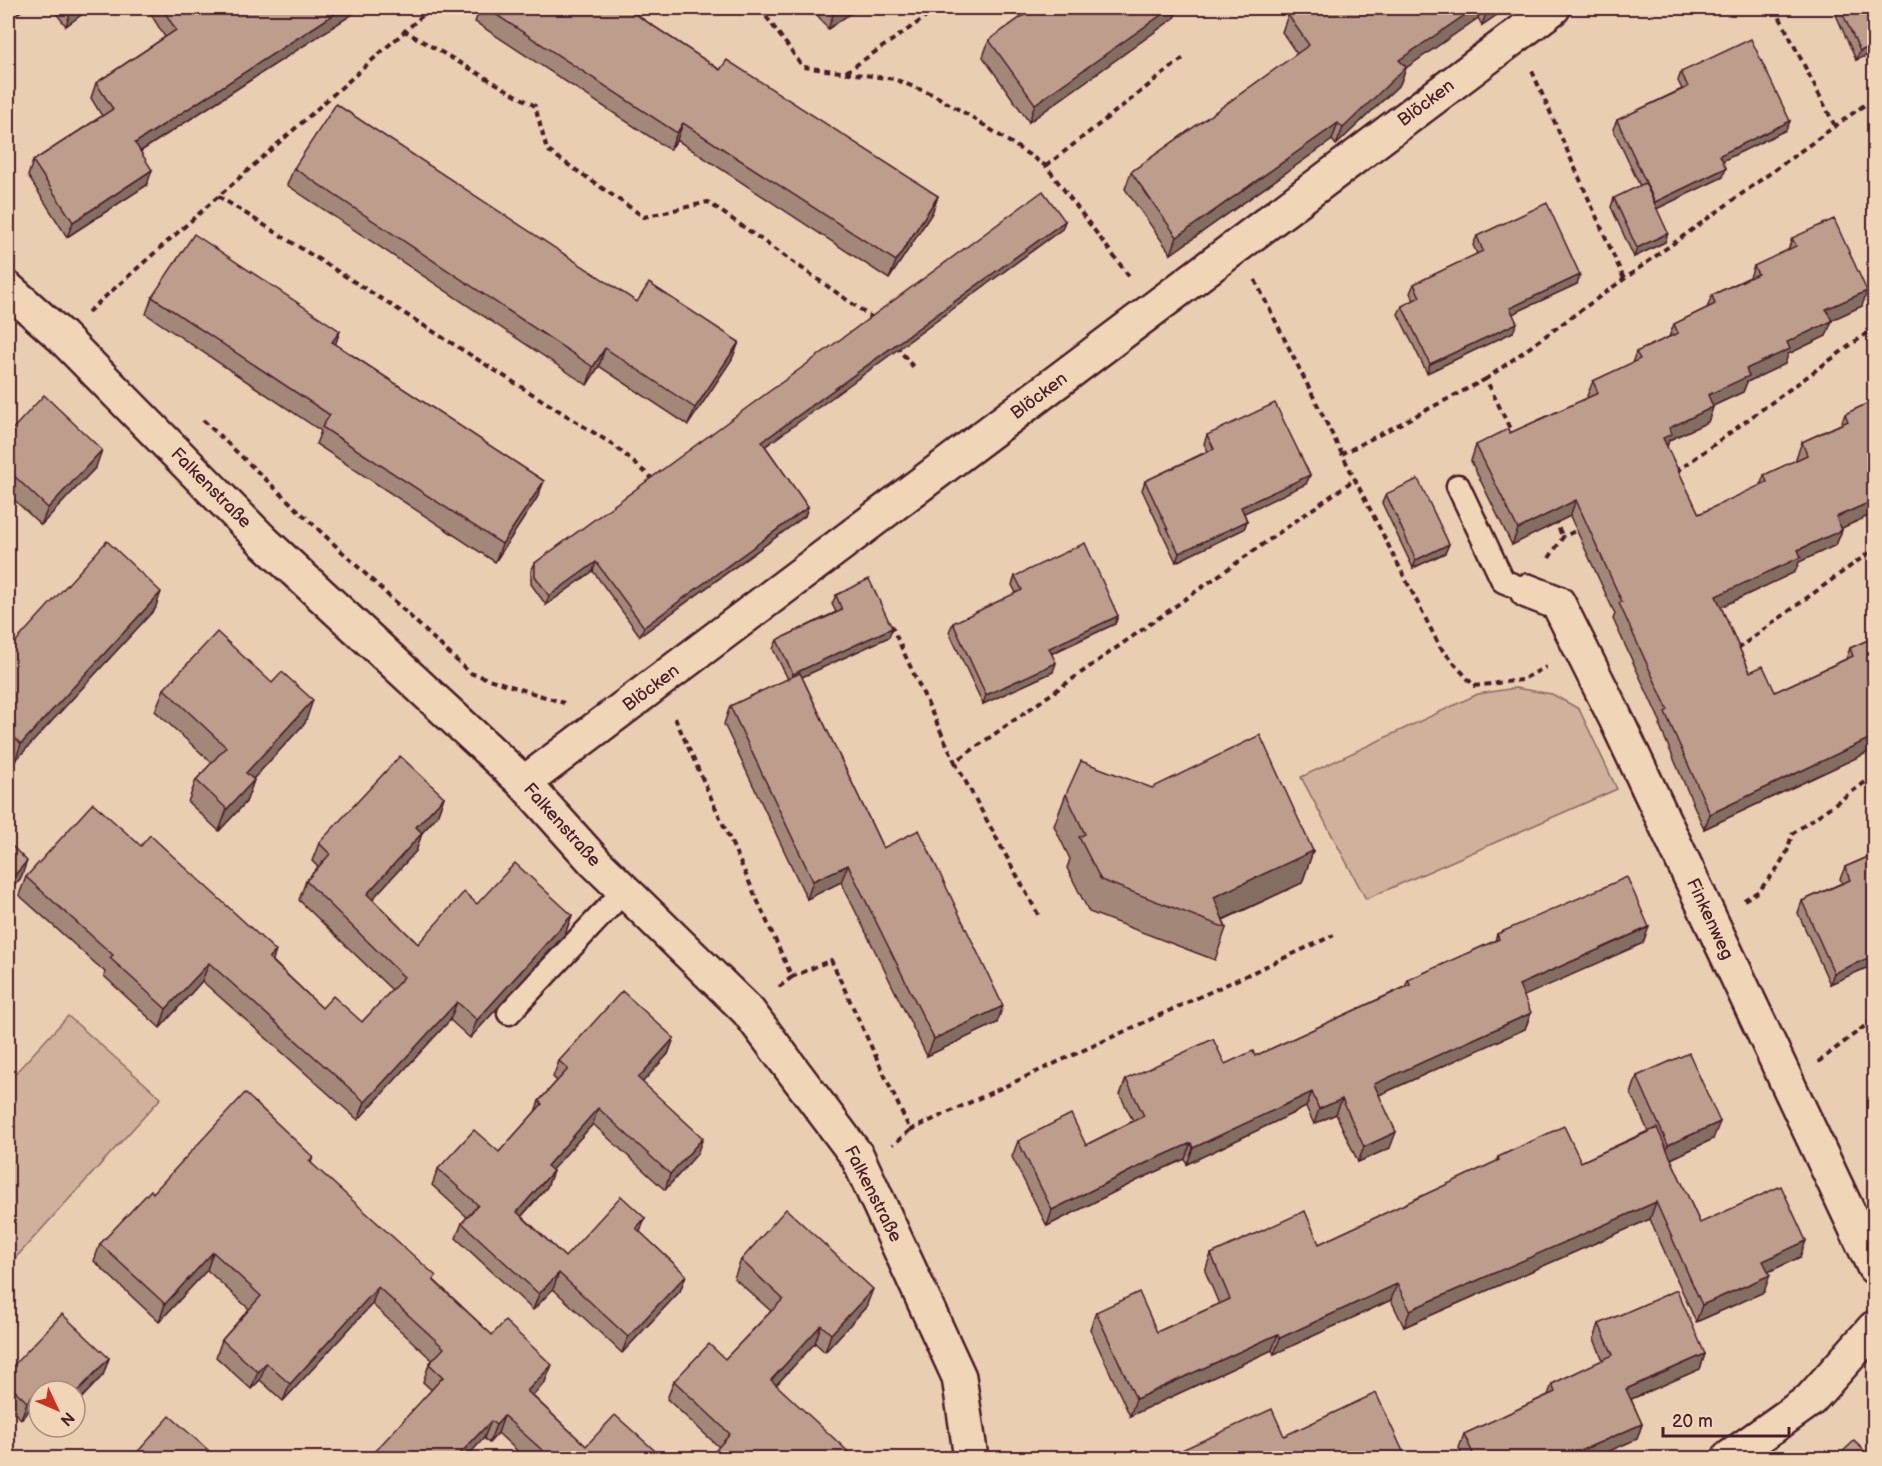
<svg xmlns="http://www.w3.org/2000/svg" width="1882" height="1466" viewBox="0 0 1882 1466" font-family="'Balsamiq Sans',sans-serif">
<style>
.green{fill:#cfb19c;stroke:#8c6864;stroke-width:1.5}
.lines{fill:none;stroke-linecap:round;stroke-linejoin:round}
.service-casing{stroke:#4a1f2b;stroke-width:27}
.minor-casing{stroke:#4a1f2b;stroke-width:38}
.path{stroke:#4a1f2b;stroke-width:4;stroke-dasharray:6 4.5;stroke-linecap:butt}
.service{stroke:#f0d5b7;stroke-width:22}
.minor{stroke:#f0d5b7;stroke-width:33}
.wall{fill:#a38778;stroke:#4a1f2b;stroke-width:1.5}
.shaded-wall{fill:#846e62;stroke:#4a1f2b;stroke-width:1.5}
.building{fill:#bd9d8c;stroke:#4a1f2b;stroke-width:1.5}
.labels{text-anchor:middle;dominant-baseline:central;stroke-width:4.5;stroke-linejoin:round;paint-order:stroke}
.street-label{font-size:18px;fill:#4a1f2b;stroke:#f0d5b7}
</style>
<rect width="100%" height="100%" fill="#e9ceb1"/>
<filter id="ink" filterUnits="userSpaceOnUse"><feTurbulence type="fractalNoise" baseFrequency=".0167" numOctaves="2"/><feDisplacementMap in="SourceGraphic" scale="12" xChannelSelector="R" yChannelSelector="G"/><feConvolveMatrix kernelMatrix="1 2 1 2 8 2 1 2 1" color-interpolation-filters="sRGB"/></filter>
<g filter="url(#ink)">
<g class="green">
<polygon points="1515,688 1552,694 1579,709 1617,789 1366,899 1301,777 1478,694"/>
<polygon points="68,1016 161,1098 8,1266 8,1081"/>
</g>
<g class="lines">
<g class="service-casing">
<g id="service">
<polyline points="1458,486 1503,581 1527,591"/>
<polyline points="509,1013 624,891"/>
</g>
</g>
<g class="minor-casing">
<g id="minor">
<polyline points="8,289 61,336 264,542 524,783 595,862 748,1011 857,1156 959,1377 971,1458"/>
<polyline points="1527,591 1558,603 1615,717 1874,1267"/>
<polyline points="524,783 1553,8"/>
<polyline points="1729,1458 1810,1400 1874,1328"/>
</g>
</g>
<g class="path">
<polyline points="760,8 803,67 894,79 934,95 970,116 1046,166 1131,279"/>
<polyline points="1775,8 1835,126"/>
<polyline points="8,18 24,8"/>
<polyline points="403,30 535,106 547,150 644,217 708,202 874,319"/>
<polyline points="1532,71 1624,279"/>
<polyline points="846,72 939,8"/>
<polyline points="1046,166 1186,56"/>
<polyline points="218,196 615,446 654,480"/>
<polyline points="1255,280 1342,454"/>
<polyline points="88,312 431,8"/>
<polyline points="896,346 915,369"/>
<polyline points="1486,379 1342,454 1440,647 1474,686 1521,680 1546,667"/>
<polyline points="203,420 470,673 564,703"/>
<polyline points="1514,437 1486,379 1874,98"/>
<polyline points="1676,472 1874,328"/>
<polyline points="1554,519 1563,537"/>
<polyline points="1549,558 1563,537 1579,529"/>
<polyline points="891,625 955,762 1355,479"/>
<polyline points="1737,649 1874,549"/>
<polyline points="675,718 792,977 831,960 910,1130 893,1145"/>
<polyline points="955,762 1040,918"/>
<polyline points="1744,900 1759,891 1776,870 1787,852 1792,834 1874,776"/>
<polyline points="779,987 792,977"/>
<polyline points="1818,1062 1874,1019"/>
<polyline points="910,1130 1334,935"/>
</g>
<use href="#service" class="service"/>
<use href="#minor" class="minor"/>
</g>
<g class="wall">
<polygon points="52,8 102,8 88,10 66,26"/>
<polygon points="147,8 362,8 141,151 147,185 67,237 28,176 33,161 102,116 91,98 96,83 165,37"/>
<polygon points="480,8 626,8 720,70 938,196 932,213 889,279 677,140 670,150 475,22"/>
<polygon points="812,8 858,8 828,29"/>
<polygon points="1034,8 1178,8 1174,18 1029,122 983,57 989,40"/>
<polygon points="1299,8 1507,8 1482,25 1478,18 1406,68 1400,84 1336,145 1332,140 1171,254 1125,189 1131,172 1297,54 1282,32 1288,15"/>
<polygon points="1833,8 1875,8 1875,52 1856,60"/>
<polygon points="1681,72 1790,121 1786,130 1722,161 1723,177 1656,209 1665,242 1634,257 1611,207 1614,198 1640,186 1613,129 1617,120 1682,89 1678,81"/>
<polygon points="294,168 739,342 732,359 688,425 599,366 587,385 287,185"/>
<polygon points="1065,221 1062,229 765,446 808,507 805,516 640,636 593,571 546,605 531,584 531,571 535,563"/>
<polygon points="1477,236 1577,284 1512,314 1513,332 1427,373 1398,314 1402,306 1414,300 1410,293 1414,284 1477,254 1473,245"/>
<polygon points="1792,238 1862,306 1831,320 1826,336 1788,354 1785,364 1747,382 1743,392 1713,406 1713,407 1708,422 1669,440 1667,447 1699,514 1760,486 1764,475 1797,460 1796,458 1802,442 1841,424 1845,414 1875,400 1875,513 1841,528 1842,530 1836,545 1799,562 1795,572 1721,607 1750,672 1775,692 1846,659 1850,648 1875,637 1875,749 1704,829 1660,727 1661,723 1613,619 1615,614 1570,516 1512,545 1471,461 1476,445 1510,433 1588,398 1587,396 1593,381 1632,363 1636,352 1669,337 1674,324 1707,308 1712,295 1750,277 1754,266 1788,251"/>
<polygon points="152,297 340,331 335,344 544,481 537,498 495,562 316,444 321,431 146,314"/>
<polygon points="8,434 96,467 41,525 8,494"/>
<polygon points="1207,435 1310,475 1306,484 1244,513 1247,521 1244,529 1176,562 1142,490 1145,481 1208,451 1204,444"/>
<polygon points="1386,494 1449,544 1445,553 1413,568 1382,503"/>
<polygon points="1015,576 1118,616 1115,624 1051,654 1053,672 983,704 949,632 953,623 1016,593 1012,585"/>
<polygon points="836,595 892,628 889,637 802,677 883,848 997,1023 927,1056 841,882 807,899 724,724 730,706 788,679 773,649 777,640 836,612 832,604"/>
<polygon points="155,609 15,761 8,754 8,650"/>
<polygon points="164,689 305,723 253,779 254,780 246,802 219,831 188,802 196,780 212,763 155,711"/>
<polygon points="1066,794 1313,851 1302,883 1223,920 1226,928 1215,960 1089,912 1067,868 1070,859 1054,826"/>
<polygon points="444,797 437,816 422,833 416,851 372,899 418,944 477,904 572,915 565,934 470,1038 450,1020 358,1120 202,981 160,1028 104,976 105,972 19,895 26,877 141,846 273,961 322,1008 362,1022 392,990 299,900 306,881 318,867 312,861 319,843"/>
<polygon points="1875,854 1875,964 1830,984 1798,913 1802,901 1842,883 1840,879 1845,867"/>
<polygon points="1497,934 1643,943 1523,996 1531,1013 1525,1029 1379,1095 1390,1148 1358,1162 1336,1114 1314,1124 1306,1107 1187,1164 1185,1159 1140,1179 1047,1226 1012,1157 1018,1141 1086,1145 1133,1121 1120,1095 1126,1079 1225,1064 1255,1056 1405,987 1408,980 1495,941"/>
<polygon points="674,1038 668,1054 642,1082 697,1154 665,1190 593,1124 551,1170 553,1171 547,1187 522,1216 565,1257 645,1218 640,1232 686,1275 680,1291 622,1353 553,1289 533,1310 456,1238 462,1223 467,1217 432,1185 438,1169 499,1152 535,1112 539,1101 557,1081 553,1077 559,1061"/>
<polygon points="1637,1076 1713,1139 1671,1159 1700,1223 1800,1257 1768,1272 1764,1292 1696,1322 1650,1219 1404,1327 1391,1300 1274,1354 1272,1350 1130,1416 1090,1329 1096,1312 1157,1332 1219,1304 1205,1271 1211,1254 1319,1244 1496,1162 1498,1157 1581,1162 1648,1131 1631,1094"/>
<polygon points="313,1157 311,1163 435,1281 492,1335 545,1382 533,1396 586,1446 663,1458 525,1458 498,1433 489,1443 423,1382 429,1364 432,1360 372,1304 283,1401 260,1380 251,1389 216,1357 222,1340 249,1309 207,1270 159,1322 94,1261 100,1244 153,1193"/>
<polygon points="741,1260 866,1307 825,1352 815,1343 719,1447 667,1399 674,1381 725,1359 771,1311 734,1278"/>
<polygon points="1599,1324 1705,1354 1700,1369 1631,1399 1642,1424 1637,1439 1593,1458 1463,1458 1459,1448 1464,1434 1548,1395 1552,1384 1603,1360 1594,1339"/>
<polygon points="109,1358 103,1375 75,1405 75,1391 39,1391 39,1412 33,1406 21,1419 8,1407 8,1371"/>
</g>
<g class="shaded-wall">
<polygon points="76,8 102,8 88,10 66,26 71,11"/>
<polygon points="344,8 362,8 130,158 135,143"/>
<polygon points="840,8 858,8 828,29 834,12"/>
<polygon points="1171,8 1178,8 1174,18 1029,122 1035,104"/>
<polygon points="1475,8 1482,8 1478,18 1406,68 1400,84 1336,145 1343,128 1399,60"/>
<polygon points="1488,8 1507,8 1482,25"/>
<polygon points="1875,45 1875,52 1856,60 1860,51"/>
<polygon points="1790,121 1786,130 1716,164 1720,155"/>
<polygon points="683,123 677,140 670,150 677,133"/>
<polygon points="1338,123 1332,140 1171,254 1177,237"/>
<polygon points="1726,168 1723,177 1652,211 1655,202"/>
<polygon points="152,170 147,185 67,237 73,222"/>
<polygon points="938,196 932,213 889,279 896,261"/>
<polygon points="1065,221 1062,229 759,451 762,442"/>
<polygon points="1668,233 1665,242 1634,257 1637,248"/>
<polygon points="1580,275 1577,284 1506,317 1510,308"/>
<polygon points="1867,291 1862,306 1821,325 1826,309"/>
<polygon points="1832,321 1826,336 1788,354 1785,364 1747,382 1743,392 1702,411 1708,395 1787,342"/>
<polygon points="1517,323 1513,332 1427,373 1430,364"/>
<polygon points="340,331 334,349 332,342"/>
<polygon points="739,342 732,359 688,425 695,408"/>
<polygon points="605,348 599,366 587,385 593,367"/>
<polygon points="12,362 9,371 8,372 8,367"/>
<polygon points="1713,407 1708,422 1669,440 1666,449 1663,438 1669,428"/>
<polygon points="102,450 96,467 41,525 48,508"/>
<polygon points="1310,475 1306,484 1238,516 1241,507"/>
<polygon points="544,481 537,498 495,562 502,544"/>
<polygon points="1576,500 1570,516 1512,545 1518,529"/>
<polygon points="1875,500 1875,513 1831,533 1836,517"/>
<polygon points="808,507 805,516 640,636 644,627"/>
<polygon points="1247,521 1244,529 1176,562 1179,553"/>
<polygon points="1842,530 1836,545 1799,562 1795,572 1710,612 1716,596 1798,550"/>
<polygon points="1449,544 1445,553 1413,568 1416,560"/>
<polygon points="596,562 593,571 546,605 549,596"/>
<polygon points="161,592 155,609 15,761 21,744"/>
<polygon points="1118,616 1115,624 1045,656 1049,648"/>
<polygon points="892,628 889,637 789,683 793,674"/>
<polygon points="1056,663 1053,672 983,704 986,695"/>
<polygon points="313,700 305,723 238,795 246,773"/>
<polygon points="1875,736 1875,749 1704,829 1710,814"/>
<polygon points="254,780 246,802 219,831 227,809"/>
<polygon points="444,797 437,816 410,846 416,827"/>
<polygon points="422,833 416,851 360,913 367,894"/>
<polygon points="1313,851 1302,883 1215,923 1214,897"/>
<polygon points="27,861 21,878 8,893 8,883"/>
<polygon points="848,865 841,882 807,899 813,881"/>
<polygon points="572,915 565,934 470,1038 477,1020"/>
<polygon points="1649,927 1643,943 1513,1001 1519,985"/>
<polygon points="276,951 270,969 269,958"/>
<polygon points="1875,955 1875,964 1830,984 1834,973"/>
<polygon points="209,963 202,981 160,1028 166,1009"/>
<polygon points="457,1002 450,1020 358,1120 365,1102"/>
<polygon points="1003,1006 997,1023 927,1056 934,1039"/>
<polygon points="1531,1013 1525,1029 1368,1100 1374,1084"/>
<polygon points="674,1038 668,1054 632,1094 638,1078"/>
<polygon points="1312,1092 1306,1107 1187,1164 1193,1148"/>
<polygon points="1342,1099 1336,1114 1314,1124 1319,1109"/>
<polygon points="598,1108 593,1124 541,1182 547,1166"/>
<polygon points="1720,1122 1713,1139 1662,1163 1668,1145"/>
<polygon points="1396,1132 1390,1148 1358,1162 1364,1147"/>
<polygon points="703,1138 697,1154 665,1190 670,1174"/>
<polygon points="1191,1143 1185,1159 1140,1179 1047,1226 1052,1210 1146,1163"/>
<polygon points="553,1171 547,1187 511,1228 517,1212"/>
<polygon points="1656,1202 1650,1219 1404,1327 1410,1310"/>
<polygon points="645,1218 639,1234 636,1228"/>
<polygon points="1806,1241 1800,1257 1757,1277 1763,1261"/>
<polygon points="213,1252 207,1270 159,1322 165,1304"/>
<polygon points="559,1273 553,1289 533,1310 539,1294"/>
<polygon points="686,1275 680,1291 622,1353 628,1337"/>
<polygon points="1770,1275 1764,1292 1696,1322 1702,1305"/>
<polygon points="1397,1284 1391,1300 1274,1354 1280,1338"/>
<polygon points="378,1287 372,1304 283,1401 290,1384"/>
<polygon points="873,1289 866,1307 825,1352 831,1334"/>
<polygon points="821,1325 815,1343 764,1398 771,1380"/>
<polygon points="1278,1334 1272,1350 1130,1416 1136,1399"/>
<polygon points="1705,1354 1700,1369 1620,1404 1626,1389"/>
<polygon points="109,1358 103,1375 75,1405 75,1394"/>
<polygon points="266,1363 260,1380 251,1389 258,1372"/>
<polygon points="552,1365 545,1382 521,1409 527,1391"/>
<polygon points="40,1389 33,1406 21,1419 27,1402"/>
<polygon points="504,1416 498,1433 489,1443 496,1425"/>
<polygon points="491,1421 484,1438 466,1458 456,1458"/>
<polygon points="1642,1424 1637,1439 1593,1458 1578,1458 1580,1451"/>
</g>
<g class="building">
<polygon points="162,8 344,8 135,143 152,170 73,222 33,161 113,109 96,83 176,30"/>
<polygon points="486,8 626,8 720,70 727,60 938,196 896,261 683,123 677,133"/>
<polygon points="831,8 840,8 834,12"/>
<polygon points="1034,8 1171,8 1035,104 989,40"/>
<polygon points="1299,8 1475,8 1399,60 1406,67 1343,128 1338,123 1177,237 1131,172 1309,45 1288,15"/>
<polygon points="1840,8 1875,8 1875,45 1860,51"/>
<polygon points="1751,39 1790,121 1720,155 1726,168 1655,202 1617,120 1688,87 1681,72"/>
<polygon points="336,104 637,302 649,283 739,342 695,408 605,348 593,367 294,168"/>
<polygon points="1645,183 1668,233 1637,248 1614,198"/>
<polygon points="1043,191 1065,221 762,442 808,507 644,627 596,562 549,596 535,576 535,563"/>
<polygon points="1547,203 1580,275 1510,308 1517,323 1430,364 1402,306 1420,297 1414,284 1483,251 1477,236"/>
<polygon points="1834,219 1867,291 1826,309 1832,321 1787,342 1790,349 1746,369 1749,376 1708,395 1713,407 1669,428 1672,434 1663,438 1699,514 1767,482 1764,475 1807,455 1802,442 1848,421 1845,414 1875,400 1875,500 1836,517 1842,530 1798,550 1801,557 1716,596 1750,672 1763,666 1775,692 1853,656 1850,648 1875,637 1875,736 1710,814 1665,712 1668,710 1619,603 1622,602 1576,500 1518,529 1476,445 1508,429 1510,433 1598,393 1593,381 1640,359 1636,352 1678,333 1674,324 1715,304 1712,295 1758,274 1754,266 1796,246 1792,238"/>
<polygon points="194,234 340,331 332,342 544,481 502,544 322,427 330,415 152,297"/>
<polygon points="8,358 12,362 8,367"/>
<polygon points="44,395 102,450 48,508 8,470 8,434"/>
<polygon points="1275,403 1310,475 1241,507 1247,521 1179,553 1145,481 1214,449 1207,435"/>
<polygon points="1418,479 1449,544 1416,560 1386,494"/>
<polygon points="107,541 161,592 21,744 8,731 8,650"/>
<polygon points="1085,543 1118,616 1049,648 1056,663 986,695 953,623 1022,590 1015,576"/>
<polygon points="869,579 892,628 793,674 777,640 842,610 836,595"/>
<polygon points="217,632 272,683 282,672 313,700 246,773 254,780 227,809 196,780 226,747 164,689"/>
<polygon points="800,673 883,848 919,830 1003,1006 934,1039 848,865 813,881 730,706"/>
<polygon points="1260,735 1313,851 1214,897 1226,928 1101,880 1079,837 1085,834 1066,794 1081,761 1152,788"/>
<polygon points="400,756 444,797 416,827 422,833 367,894 418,944 464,892 477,904 515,863 572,915 477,1020 457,1002 365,1102 209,963 166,1009 110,958 113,955 26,877 93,803 141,846 150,835 276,951 269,958 322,1008 333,996 362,1022 404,977 306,881 330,854 319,843"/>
<polygon points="8,842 27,861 8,883"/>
<polygon points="1875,854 1875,955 1834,973 1802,901 1850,880 1845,867"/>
<polygon points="1627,877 1649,927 1519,985 1531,1013 1374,1084 1396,1132 1364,1147 1342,1099 1319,1109 1312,1092 1193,1148 1191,1143 1146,1163 1052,1210 1018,1141 1071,1114 1086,1145 1144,1116 1126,1079 1213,1039 1225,1064 1253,1051 1255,1056 1410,985 1408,980 1499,939 1497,934"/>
<polygon points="622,991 674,1038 638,1078 703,1138 670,1174 598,1108 547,1166 553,1171 517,1212 565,1257 621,1196 645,1218 636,1228 686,1275 628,1337 559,1273 539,1294 462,1223 478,1205 438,1169 474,1130 499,1152 542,1104 539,1101 568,1069 559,1061"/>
<polygon points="1689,1053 1720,1122 1668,1145 1637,1076"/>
<polygon points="245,1093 313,1157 309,1161 436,1276 433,1280 492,1335 505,1321 552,1365 527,1391 586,1446 615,1415 663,1458 551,1458 504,1416 496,1425 491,1421 456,1458 369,1458 443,1377 429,1364 444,1348 378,1287 290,1384 266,1363 258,1372 222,1340 261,1296 213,1252 165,1304 100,1244 151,1190 153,1193"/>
<polygon points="1564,1126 1581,1162 1657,1128 1700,1223 1781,1186 1806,1241 1763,1261 1770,1275 1702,1305 1656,1202 1410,1310 1397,1284 1280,1338 1278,1334 1136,1399 1096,1312 1139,1292 1157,1332 1230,1299 1211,1254 1305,1211 1319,1244 1499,1160 1498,1157"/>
<polygon points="786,1209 873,1289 831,1334 821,1325 771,1380 855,1458 709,1458 730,1434 674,1381 709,1344 725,1359 783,1299 741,1260"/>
<polygon points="1677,1290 1705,1354 1626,1389 1642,1424 1580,1451 1583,1458 1473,1458 1475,1458 1464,1434 1555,1392 1552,1384 1613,1355 1599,1324"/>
<polygon points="62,1314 109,1358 75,1394 75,1391 42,1391 40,1389 27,1402 8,1384 8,1371"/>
<polygon points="1376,1393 1406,1458 1178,1458 1175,1453 1272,1409 1284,1436"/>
<polygon points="170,1416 217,1458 132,1458"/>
<polygon points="1854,1441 1872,1458 1836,1458"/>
</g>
</g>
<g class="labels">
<g class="street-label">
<text transform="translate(1426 103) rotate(-37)">Blöcken</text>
<text transform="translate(1039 396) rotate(-37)">Blöcken</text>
<text transform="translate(211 488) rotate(45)">Falkenstraße</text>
<text transform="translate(651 688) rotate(-37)">Blöcken</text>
<text transform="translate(562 825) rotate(48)">Falkenstraße</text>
<text transform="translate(1710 919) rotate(65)">Finkenweg</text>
<text transform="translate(873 1194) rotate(63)">Falkenstraße</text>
</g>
</g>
<rect width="1882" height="1466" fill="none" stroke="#f0d5b7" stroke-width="30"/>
<rect x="15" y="15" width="1852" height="1436" fill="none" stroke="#4a1f2b" stroke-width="2" filter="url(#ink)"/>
<g transform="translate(57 1409) rotate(134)"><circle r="28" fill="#f0d5b7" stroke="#ae8c7f" stroke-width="1.5"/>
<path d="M0-4.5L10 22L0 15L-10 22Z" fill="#c8321e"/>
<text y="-9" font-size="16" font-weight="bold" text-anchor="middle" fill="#4a1f2b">N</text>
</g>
<path d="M1663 1427v9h126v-9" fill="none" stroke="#4a1f2b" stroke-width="3"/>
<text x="1672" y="1427" font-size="18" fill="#4a1f2b" stroke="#f0d5b7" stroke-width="4.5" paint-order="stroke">20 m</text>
</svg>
